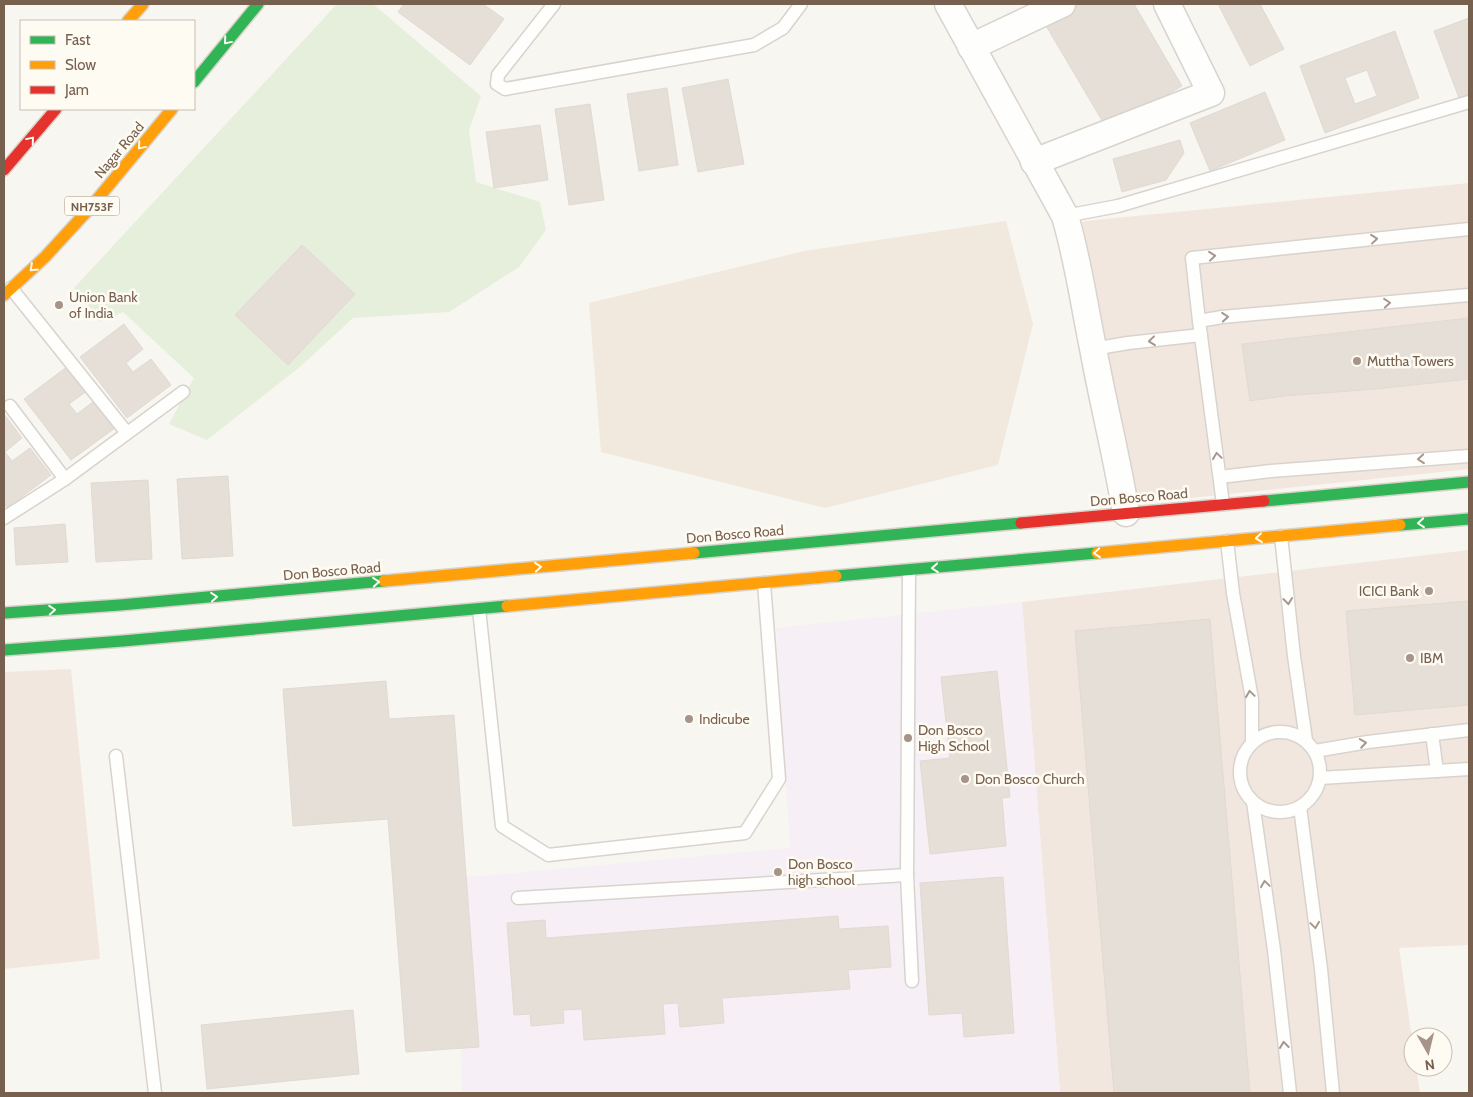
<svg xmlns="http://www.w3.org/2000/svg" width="1473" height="1097" viewBox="0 0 1473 1097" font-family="Cabin,sans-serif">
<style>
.residential{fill:#f1e9de}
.commercial{fill:#f2e7df}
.education{fill:#f6eff5}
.green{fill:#e5efdb}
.building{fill:#e5dfd7;stroke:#e1dad2;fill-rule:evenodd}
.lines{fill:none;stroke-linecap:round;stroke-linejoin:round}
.lane-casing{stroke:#d8d3ce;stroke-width:15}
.street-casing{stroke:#d8d3ce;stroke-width:29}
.fast-casing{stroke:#d7d2ca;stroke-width:14}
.slow-casing{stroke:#d7d2ca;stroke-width:14}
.jam-casing{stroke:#d7d2ca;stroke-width:14}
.lane{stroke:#fefefd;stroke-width:12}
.street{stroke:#fefefd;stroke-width:26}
.fast{stroke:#30b455;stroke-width:11}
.slow{stroke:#ff9f0a;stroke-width:11}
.jam{stroke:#e5322d;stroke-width:11}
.oneway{stroke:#fefbf3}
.oneway2{stroke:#a7978c}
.poi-dot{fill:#a59487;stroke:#fefbf3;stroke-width:2}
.labels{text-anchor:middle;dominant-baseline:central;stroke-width:5;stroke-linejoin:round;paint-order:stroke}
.shield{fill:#fefbf3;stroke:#a08e80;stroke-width:1}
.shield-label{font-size:12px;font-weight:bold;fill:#78604f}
.street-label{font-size:14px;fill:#78604f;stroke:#fefbf3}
.poi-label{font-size:14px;fill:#78604f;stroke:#fefbf3;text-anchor:start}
</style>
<rect width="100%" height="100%" fill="#f8f6f0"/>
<polygon class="residential" points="1006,221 1033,324 998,465 825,508 601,452 589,303 804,251"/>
<g class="commercial">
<polygon points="1469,183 1469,469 1134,504 1061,231 1085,221"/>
<polygon points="1469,550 1469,945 1399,948 1413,1046 1413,1067 1416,1067 1420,1093 1060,1093 1022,602"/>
<polygon points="71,669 100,959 4,969 4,672"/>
</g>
<polygon class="education" points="1022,602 1060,1093 462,1093 458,878 790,848 776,628"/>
<polygon class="green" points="337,4 373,4 481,96 469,130 476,182 540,202 546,230 519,267 449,312 353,318 301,366 207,440 169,424 194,378 123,312 100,322 74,288"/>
<g class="building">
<polygon points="404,4 483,4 504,19 470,65 398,12"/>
<polygon points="1079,4 1134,4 1182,86 1107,129 1045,24"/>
<polygon points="1218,4 1260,4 1284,49 1250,66"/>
<polygon points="1469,18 1469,94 1459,98 1434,31"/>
<path d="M 1395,31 L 1419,98 L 1325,133 L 1300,66 ZM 1367,70 L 1377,96 L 1355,104 L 1345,78 Z"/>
<polygon points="728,79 744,164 698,172 682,88"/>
<polygon points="667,88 678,165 639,171 627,94"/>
<polygon points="1265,92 1285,140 1210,171 1190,123"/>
<polygon points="590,104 604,200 569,205 555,109"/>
<polygon points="540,125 548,180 494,188 486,132"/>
<polygon points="1180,140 1184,153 1166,180 1122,192 1113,159"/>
<polygon points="302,245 355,294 288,365 235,315"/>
<polygon points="1469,318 1469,379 1376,389 1284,396 1250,401 1242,344"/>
<polygon points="124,324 143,349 126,363 133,372 151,359 171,385 127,418 80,357"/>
<polygon points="68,366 87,391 69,404 77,414 94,401 115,428 71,460 24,399"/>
<polygon points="4,414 22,438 5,452 12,461 30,448 51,475 7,508 4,503"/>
<polygon points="228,476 233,556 182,559 177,479"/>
<polygon points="148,480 152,559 96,562 91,483"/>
<polygon points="65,524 68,562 16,565 14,528"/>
<polygon points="1469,601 1469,705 1355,715 1346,611"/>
<polygon points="1210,619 1250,1093 1114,1093 1075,631"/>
<polygon points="997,671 1010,797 1002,798 1006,846 930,854 920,761 950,758 941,677"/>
<polygon points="386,681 389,719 454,715 479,1047 406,1052 388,819 293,826 283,689"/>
<polygon points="1003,877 1014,1033 964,1037 962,1013 929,1015 920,883"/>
<polygon points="838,916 839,929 888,926 891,967 848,970 850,989 722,998 724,1023 680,1027 678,1003 663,1004 665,1034 584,1040 582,1009 563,1010 564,1023 531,1026 530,1014 514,1015 507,923 545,920 546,938"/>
<polygon points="353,1010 359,1074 207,1089 201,1025"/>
</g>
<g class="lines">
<g class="lane-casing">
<g id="lane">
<polyline points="554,4 498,75 497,84 505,89 754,45 783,28 801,4"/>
<polyline points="1065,216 1118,206 1469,102"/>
<polyline points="11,288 127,433"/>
<polyline points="1199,321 1192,258 1469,229"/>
<polyline points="1093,349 1128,343 1201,335"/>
<polyline points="10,406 65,479"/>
<polyline points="1220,477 1271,471 1469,456"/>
<polyline points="1223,504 1199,321 1222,317 1469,295"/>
<polyline points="4,518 65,479 183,392"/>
<polyline points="1281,536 1294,656 1306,740"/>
<polyline points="1227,541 1233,593 1252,699 1252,742"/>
<polyline points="909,570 907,875 912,981"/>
<polyline points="479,609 502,826 548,855 745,833 779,779 764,583"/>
<circle cx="1280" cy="772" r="40"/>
<polyline points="1432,734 1437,771"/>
<polyline points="1315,751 1368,742 1469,730"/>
<polyline points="116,756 155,1093"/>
<polyline points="1320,778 1469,769"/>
<polyline points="1253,802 1274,950 1290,1093"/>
<polyline points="1300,807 1321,969 1333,1093"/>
<polyline points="518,898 907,875"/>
</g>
</g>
<g class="street-casing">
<g id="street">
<path d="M 948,4 L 1065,216 C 1078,260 1084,304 1093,348 C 1103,403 1117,458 1126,513"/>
<polyline points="971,47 1062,4"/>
<polyline points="1034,162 1211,93 1167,4"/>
</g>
</g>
<g class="fast-casing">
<g id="fast">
<polyline points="194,82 258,4"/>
<polyline points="1264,501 1469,482"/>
<polyline points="1400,525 1469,519"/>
<polyline points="694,553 1021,523"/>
<polyline points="836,576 1097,553"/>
<polyline points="4,613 120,605 384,581"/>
<polyline points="4,650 123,641 507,606"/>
</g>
</g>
<g class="slow-casing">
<g id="slow">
<polyline points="128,21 143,4"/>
<polyline points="4,295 45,257 90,208 172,109"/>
<polyline points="1097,553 1400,525"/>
<polyline points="384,581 694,553"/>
<polyline points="507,606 836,576"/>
</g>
</g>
<g class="jam-casing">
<g id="jam">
<polyline points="4,170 56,109"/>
<polyline points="1021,523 1264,501"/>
</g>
</g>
<use href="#lane" class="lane"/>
<use href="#street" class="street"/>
<use href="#fast" class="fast"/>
<use href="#slow" class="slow"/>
<use href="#jam" class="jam"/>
</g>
<defs><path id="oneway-chevron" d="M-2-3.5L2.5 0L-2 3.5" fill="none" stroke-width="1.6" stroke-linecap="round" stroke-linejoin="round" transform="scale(1.25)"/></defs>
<g class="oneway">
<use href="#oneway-chevron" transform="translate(227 41) rotate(130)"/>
<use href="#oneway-chevron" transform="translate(31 140) rotate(-50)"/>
<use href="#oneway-chevron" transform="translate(141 146) rotate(130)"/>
<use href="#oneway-chevron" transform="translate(33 268) rotate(137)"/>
<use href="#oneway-chevron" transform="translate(1421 523) rotate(175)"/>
<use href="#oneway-chevron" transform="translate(1259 538) rotate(174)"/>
<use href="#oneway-chevron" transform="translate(1097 553) rotate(175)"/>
<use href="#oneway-chevron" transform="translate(538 567) rotate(-5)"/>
<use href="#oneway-chevron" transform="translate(935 568) rotate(175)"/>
<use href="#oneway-chevron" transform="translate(376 582) rotate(-5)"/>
<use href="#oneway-chevron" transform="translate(214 597) rotate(-5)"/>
<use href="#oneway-chevron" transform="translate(52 610) rotate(-4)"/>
</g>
<g class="oneway2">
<use href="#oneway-chevron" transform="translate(1374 239) rotate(-6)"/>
<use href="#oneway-chevron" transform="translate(1212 256) rotate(-6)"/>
<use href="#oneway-chevron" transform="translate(1387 303) rotate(-5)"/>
<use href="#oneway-chevron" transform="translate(1225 317) rotate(-5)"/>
<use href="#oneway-chevron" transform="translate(1152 341) rotate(174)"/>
<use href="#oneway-chevron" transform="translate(1217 456) rotate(-98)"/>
<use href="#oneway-chevron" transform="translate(1421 459) rotate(175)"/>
<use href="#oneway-chevron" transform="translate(1288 601) rotate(84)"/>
<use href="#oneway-chevron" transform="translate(1250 694) rotate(-98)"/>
<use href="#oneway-chevron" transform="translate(1363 743) rotate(-9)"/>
<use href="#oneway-chevron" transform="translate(1265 884) rotate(-98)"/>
<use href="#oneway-chevron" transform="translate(1315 925) rotate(82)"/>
<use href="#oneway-chevron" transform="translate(1284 1045) rotate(-96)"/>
</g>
<g class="poi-dot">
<circle cx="59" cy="305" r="5"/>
<circle cx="1357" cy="361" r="5"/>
<circle cx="1429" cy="591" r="5"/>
<circle cx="1410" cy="658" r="5"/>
<circle cx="689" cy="719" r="5"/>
<circle cx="908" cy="738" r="5"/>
<circle cx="965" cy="779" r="5"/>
<circle cx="778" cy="872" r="5"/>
</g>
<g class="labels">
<rect class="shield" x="64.5" y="196.5" width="55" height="19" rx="4"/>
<g class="shield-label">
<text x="92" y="206">NH753F</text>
</g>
<g class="street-label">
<text transform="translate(119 150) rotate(-50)">Nagar Road</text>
<text transform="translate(1139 497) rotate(-5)">Don Bosco Road</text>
<text transform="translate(735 534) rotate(-5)">Don Bosco Road</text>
<text transform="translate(332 571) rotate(-5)">Don Bosco Road</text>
</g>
<g class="poi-label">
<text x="69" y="297">Union Bank<tspan x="69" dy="16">of India</tspan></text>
<text x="1367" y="361">Muttha Towers</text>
<text x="1419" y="591" text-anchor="end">ICICI Bank</text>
<text x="1420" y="658">IBM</text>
<text x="699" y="719">Indicube</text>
<text x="918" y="730">Don Bosco<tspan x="918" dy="16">High School</tspan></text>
<text x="975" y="779">Don Bosco Church</text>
<text x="788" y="864">Don Bosco<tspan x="788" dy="16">high school</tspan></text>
</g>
</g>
<rect width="1473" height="1097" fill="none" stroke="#78604f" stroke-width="10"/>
<rect x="20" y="20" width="175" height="90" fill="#fefbf3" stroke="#c8bdb1"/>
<rect x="30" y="36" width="25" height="8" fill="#30b455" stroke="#c8bdb1"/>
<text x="65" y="45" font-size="15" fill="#78604f">Fast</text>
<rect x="30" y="61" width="25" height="8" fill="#ff9f0a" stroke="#c8bdb1"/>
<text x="65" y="70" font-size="15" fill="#78604f">Slow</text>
<rect x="30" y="86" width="25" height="8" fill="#e5322d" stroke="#c8bdb1"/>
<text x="65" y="95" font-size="15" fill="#78604f">Jam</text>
<g transform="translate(1428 1052) rotate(172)"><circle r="24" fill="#fefbf3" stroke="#c8bdb1"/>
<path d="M0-4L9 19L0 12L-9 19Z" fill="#a59487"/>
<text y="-8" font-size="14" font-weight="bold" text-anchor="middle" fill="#78604f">N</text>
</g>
</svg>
